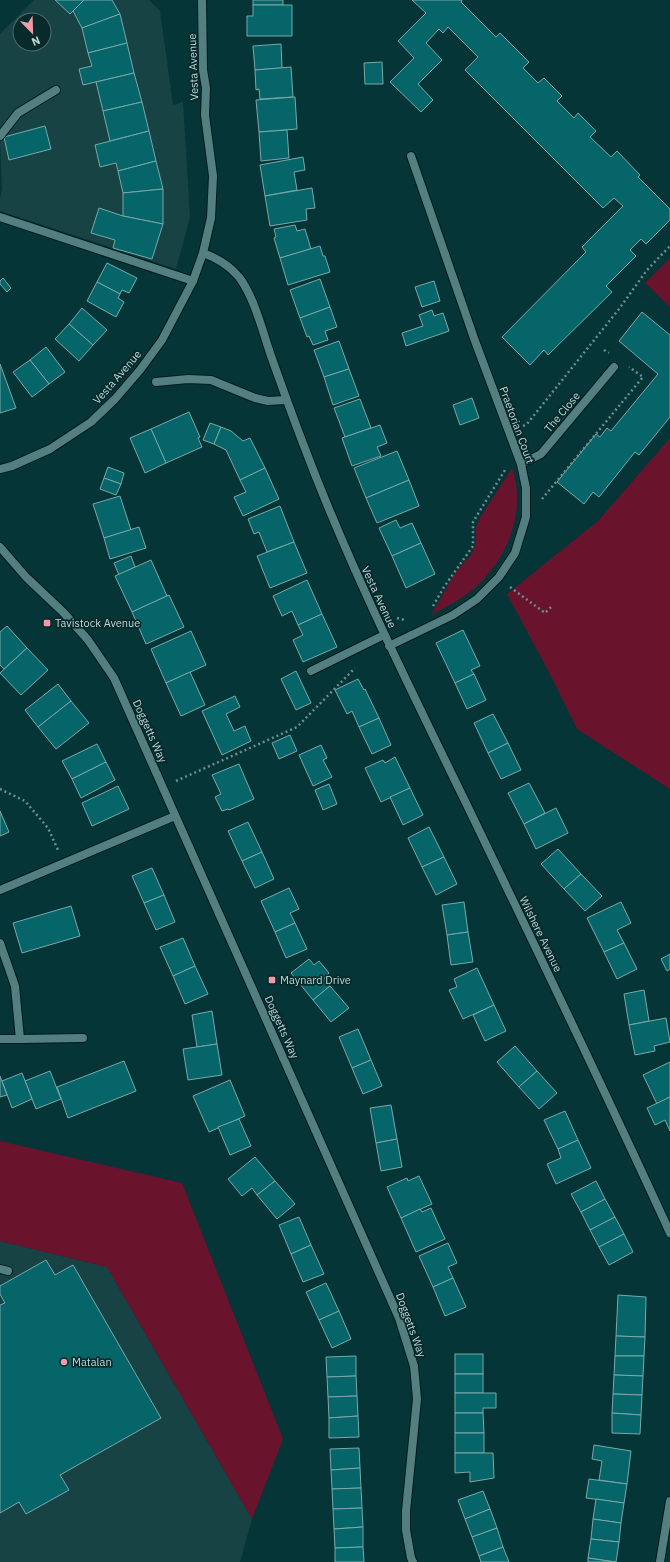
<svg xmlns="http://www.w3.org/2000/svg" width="670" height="1562" viewBox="0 0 670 1562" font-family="'IBM Plex Sans',sans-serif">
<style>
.built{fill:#184345;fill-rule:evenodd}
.green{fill:#69142c}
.building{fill:#056568;stroke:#7ba8a9}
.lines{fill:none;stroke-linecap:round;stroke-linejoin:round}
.service-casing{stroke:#001b1d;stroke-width:10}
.minor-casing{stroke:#001b1d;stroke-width:10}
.path{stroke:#6c8e8f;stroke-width:2.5;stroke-dasharray:2 3;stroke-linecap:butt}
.service{stroke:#537f81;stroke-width:8}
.minor{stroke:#537f81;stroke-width:8}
.poi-dot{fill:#f39aa8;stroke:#072a2b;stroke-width:1.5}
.labels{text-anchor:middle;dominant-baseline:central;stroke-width:3.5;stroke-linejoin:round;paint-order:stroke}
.street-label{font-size:11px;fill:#c1d7d8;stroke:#072a2b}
.poi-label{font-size:11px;fill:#c1d7d8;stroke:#072a2b;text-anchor:start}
</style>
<rect width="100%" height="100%" fill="#053537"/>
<g class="built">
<path d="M 34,0 L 149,0 L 160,11 L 173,105 L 183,102 L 190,217 L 176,269 L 0,211 L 0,198 L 2,189 L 0,142 L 0,34 ZM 20,20 L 44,20 L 44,44 L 20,44 Z"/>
<polygon points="0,1241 107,1267 252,1519 240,1562 0,1562"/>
</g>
<g class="green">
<polygon points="670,258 670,307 645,283"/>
<polygon points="670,438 670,789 577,729 553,680 507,594 598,521"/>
<path d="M 512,468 C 526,509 510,553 480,583 C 466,597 448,606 431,615 L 455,573 L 471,555 L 476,543 L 476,528 L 479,519 Z"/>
<polygon points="0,1141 182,1183 283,1439 252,1519 107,1267 0,1241"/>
</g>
<g class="building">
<polygon points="55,0 84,0 70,14"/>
<polygon points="84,0 112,0 120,14 82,28 73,11"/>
<rect x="253" y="0" width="30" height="5"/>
<polygon points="412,0 462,0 461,2 496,37 500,33 529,62 523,68 538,83 544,78 562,96 557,101 574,118 578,113 596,131 590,137 611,157 617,151 640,175 638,177 670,209 670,220 646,244 641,239 630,250 636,256 606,286 612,292 548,355 544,350 530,365 502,337 586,252 582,247 623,206 614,198 603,208 465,70 478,57 448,27 443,33 439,29 426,43 442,60 418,84 433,100 421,112 390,82 414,58 398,41 426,13"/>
<polygon points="253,5 292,5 292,36 247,36 247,16 253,16"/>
<polygon points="120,14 127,43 88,53 82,28"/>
<polygon points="127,43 134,73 83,85 79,69 92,66 88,53"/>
<polygon points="281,44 282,68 255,70 253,46"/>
<polygon points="382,62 383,84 365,84 364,63"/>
<polygon points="291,67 293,97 260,99 259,89 256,90 255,70"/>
<polygon points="134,73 142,102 103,111 96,82"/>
<polygon points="295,97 297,129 259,132 256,100"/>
<polygon points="142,102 149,131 110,141 103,111"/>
<polygon points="45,126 51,149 9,160 4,137"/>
<polygon points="287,130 289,158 261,161 259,132"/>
<polygon points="149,131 156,161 118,171 116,163 100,167 95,145"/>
<polygon points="303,157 305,170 294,172 297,190 265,196 260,165"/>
<polygon points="156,161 163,189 123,193 118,171"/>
<polygon points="312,188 315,208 306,209 307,220 270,226 265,196"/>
<polygon points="163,189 163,224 123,216 123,193"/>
<polygon points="99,208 123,216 163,224 152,259 113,248 115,240 91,233"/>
<polygon points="295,225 297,231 305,229 311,249 280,258 274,238 276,237 274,229"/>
<polygon points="320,246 323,256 325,256 330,272 288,285 280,258"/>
<polygon points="107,263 137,278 129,293 122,290 120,294 97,282"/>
<polygon points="3,278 11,288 7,292 0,284 0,281"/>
<polygon points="320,279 330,307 300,318 290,290"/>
<polygon points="434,281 440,301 422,307 415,287"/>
<polygon points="97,282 120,294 118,298 124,302 116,317 87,301"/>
<polygon points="330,307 337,327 325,331 328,340 313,345 309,336 307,337 300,318"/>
<polygon points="82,308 107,330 93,345 69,324"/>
<polygon points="432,310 434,316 443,313 449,331 406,346 402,333 423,326 419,315"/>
<polygon points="642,312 670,335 670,417 639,455 635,452 599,497 593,492 584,504 557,482 596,434 600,437 607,428 611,431 658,374 619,341"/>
<polygon points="69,324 93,345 79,361 55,339"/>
<polygon points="339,341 349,369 324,377 314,350"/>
<polygon points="46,347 65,372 49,384 30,360"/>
<polygon points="30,360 49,384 32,397 13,372"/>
<polygon points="0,364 16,408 0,413"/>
<polygon points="349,369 359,396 333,405 324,377"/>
<polygon points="472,398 479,418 460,425 453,405"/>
<polygon points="360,399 371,428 345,437 334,408"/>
<polygon points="189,412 200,437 198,438 202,447 166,463 151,429"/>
<polygon points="210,423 221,427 214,444 203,440"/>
<polygon points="380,425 387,443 377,447 381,456 352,466 342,438"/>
<polygon points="221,427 231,431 243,441 250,438 265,468 240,480 226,450 214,444"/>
<polygon points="151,429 166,463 145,473 130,438"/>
<polygon points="397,451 409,480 366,498 354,468"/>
<polygon points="108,467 124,473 121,484 104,478"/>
<polygon points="265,468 279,499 243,516 234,497 246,492 240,480"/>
<polygon points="104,478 121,484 116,495 100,489"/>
<polygon points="409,480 419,506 377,523 366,498"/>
<polygon points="120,496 131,530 104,538 93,504"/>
<polygon points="280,506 294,542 267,552 259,532 254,534 248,519"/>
<polygon points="396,520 400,528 412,523 421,543 392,556 379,528"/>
<polygon points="139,527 146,548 110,559 104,538"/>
<polygon points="294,542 307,573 270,588 257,556"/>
<polygon points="421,543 435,574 406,588 392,556"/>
<polygon points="131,556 135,567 119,575 114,563"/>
<polygon points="151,560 167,596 132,612 115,576"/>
<polygon points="307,580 322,614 298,625 292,611 282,616 273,596"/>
<polygon points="169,595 184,627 146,644 132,612"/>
<polygon points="322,614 337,647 303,662 293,640 303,635 298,625"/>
<polygon points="7,626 27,648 4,669 0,665 0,632"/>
<polygon points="463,630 480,666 471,670 474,674 455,683 436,643"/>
<polygon points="191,631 206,665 166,683 151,649"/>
<polygon points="27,648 48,670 21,695 0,673"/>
<polygon points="296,671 311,703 296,710 281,679"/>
<polygon points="190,672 205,705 181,716 166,683"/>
<polygon points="474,674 486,700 467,709 455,683"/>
<polygon points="358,679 364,690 365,689 379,718 359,727 352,711 347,714 335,690"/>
<polygon points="58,684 71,701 38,727 25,710"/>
<polygon points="235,696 240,707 226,714 234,731 245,726 251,741 222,755 202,711"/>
<polygon points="71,701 89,723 56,749 38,727"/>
<polygon points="493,714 508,743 488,753 474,723"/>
<polygon points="379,718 391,745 372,754 359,727"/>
<polygon points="290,735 297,751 279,759 272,743"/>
<polygon points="508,743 521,770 501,779 488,753"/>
<polygon points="97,744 106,762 72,779 62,761"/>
<polygon points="321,745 327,758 323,760 332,777 313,786 299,755"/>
<polygon points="395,757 410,788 381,802 365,768 383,760 385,763"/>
<polygon points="106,762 115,780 81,798 72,779"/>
<polygon points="239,764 254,799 229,810 228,809 222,811 215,797 221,794 212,775"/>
<polygon points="529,783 545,813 524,824 508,793"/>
<polygon points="329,784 337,804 323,810 315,790"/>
<polygon points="118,786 129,809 92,826 82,803"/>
<polygon points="410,788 423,815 403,825 390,797"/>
<polygon points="556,808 568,833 536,849 524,824"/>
<polygon points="0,811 9,832 0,836"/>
<polygon points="248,822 262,852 242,861 228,831"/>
<polygon points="429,827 444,857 422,867 408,838"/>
<polygon points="558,849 581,874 564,889 541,864"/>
<polygon points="262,852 274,879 255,888 242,861"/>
<polygon points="444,857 457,884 436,895 422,867"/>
<polygon points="152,868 164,895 144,903 132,876"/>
<polygon points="581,874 602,896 585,911 564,889"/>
<polygon points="289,888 299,909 290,913 295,923 275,932 261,901"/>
<polygon points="164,895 175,922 156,930 144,903"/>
<polygon points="464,902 468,932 447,935 442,905"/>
<polygon points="621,902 631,923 617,930 624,943 604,952 587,918"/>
<polygon points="71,906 80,936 22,953 13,923"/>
<polygon points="295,923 307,949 286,958 275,932"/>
<polygon points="468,932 473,962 451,965 447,935"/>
<polygon points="183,938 195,966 173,976 160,947"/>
<polygon points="624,943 637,969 617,979 604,952"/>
<polygon points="670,954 670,969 667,971 661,959"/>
<polygon points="309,959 314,965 319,961 329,973 324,978 330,986 313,1000 291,973"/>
<polygon points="195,966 208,994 185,1004 173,976"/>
<polygon points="477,968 494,1005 463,1019 449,990 457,987 454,979"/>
<polygon points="330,986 349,1008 331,1022 313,1000"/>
<polygon points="644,990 649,1021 629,1025 624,994"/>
<polygon points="494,1005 506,1031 485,1041 473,1015"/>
<polygon points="212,1011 217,1044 197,1047 192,1015"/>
<polygon points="666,1018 670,1042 654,1046 655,1051 635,1055 629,1025"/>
<polygon points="358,1029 371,1060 352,1068 339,1037"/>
<polygon points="217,1044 222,1075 188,1080 183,1049"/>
<polygon points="515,1046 537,1071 519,1087 497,1062"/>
<polygon points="371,1060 382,1086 363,1094 352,1068"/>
<polygon points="124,1061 136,1091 68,1118 57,1087"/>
<polygon points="670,1062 670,1097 657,1104 643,1075"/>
<polygon points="50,1071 61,1099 36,1109 25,1081"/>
<polygon points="537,1071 557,1093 539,1109 519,1087"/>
<polygon points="22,1073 32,1099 12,1108 2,1081"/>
<polygon points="0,1076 7,1095 0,1097"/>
<polygon points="230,1080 245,1116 209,1132 193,1096"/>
<polygon points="670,1097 670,1131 665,1120 655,1125 647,1108"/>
<polygon points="391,1105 397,1139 376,1143 370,1108"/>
<polygon points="565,1111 578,1140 558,1149 544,1120"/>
<polygon points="239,1119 251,1146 230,1155 218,1127"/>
<polygon points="397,1139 402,1167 381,1171 376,1143"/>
<polygon points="578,1140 591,1168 556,1184 547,1164 561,1158 558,1149"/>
<polygon points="255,1157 275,1181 257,1195 252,1188 242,1196 228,1179"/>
<polygon points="419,1176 432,1204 401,1218 387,1187 407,1178 408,1181"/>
<polygon points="275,1181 295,1204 277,1219 257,1195"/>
<polygon points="596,1181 605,1199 581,1212 571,1194"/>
<polygon points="605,1199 615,1217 590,1230 581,1212"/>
<polygon points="431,1208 445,1239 416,1252 401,1218 420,1209 422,1212"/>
<polygon points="299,1217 311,1245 291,1254 279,1225"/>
<polygon points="615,1217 624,1234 599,1247 590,1230"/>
<polygon points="624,1234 633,1252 609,1265 599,1247"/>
<polygon points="448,1243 457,1263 448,1267 453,1278 433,1287 419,1256"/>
<polygon points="311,1245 324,1274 303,1282 291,1254"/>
<polygon points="46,1260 55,1275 73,1265 161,1418 60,1475 69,1490 26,1514 19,1502 0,1513 0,1305 5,1303 0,1294 0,1286"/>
<polygon points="453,1278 466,1307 445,1316 433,1287"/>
<polygon points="326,1283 339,1311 319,1320 306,1292"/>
<polygon points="618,1295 646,1297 645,1337 616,1336"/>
<polygon points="339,1311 351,1339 332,1348 319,1320"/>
<polygon points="616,1336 645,1337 644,1356 615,1356"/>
<rect x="455" y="1354" width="28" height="20"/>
<polygon points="356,1356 356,1376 327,1377 326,1357"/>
<polygon points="615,1356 644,1356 643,1376 614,1375"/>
<rect x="455" y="1374" width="28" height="19"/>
<polygon points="614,1375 643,1376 642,1395 613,1394"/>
<polygon points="356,1376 357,1396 328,1397 327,1377"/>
<polygon points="455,1393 496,1393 496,1408 483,1408 483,1413 455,1413"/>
<polygon points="613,1394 642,1395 641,1415 612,1413"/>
<polygon points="357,1396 358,1416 329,1418 328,1397"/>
<polygon points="455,1413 483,1413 484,1433 455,1433"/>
<polygon points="612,1413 641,1415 640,1434 612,1433"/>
<polygon points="358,1416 359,1437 329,1438 329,1418"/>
<rect x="455" y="1433" width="29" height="20"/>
<polygon points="594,1445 631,1451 627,1484 599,1480 602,1461 592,1459"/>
<polygon points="359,1448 360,1468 331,1470 330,1449"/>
<polygon points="455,1453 493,1453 494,1478 470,1482 470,1472 455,1473"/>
<polygon points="360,1468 361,1488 332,1489 331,1470"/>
<polygon points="589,1479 627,1484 624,1503 586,1498"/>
<polygon points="361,1488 362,1508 333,1509 332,1489"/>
<polygon points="483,1491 490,1509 465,1519 458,1500"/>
<polygon points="596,1499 624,1503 621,1523 593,1519"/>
<polygon points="362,1508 363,1527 334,1529 333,1509"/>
<polygon points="490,1509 497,1528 472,1537 465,1519"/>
<polygon points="593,1519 621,1523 619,1542 591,1539"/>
<polygon points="363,1527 363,1547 335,1548 334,1529"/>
<polygon points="497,1528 503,1547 479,1556 472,1537"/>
<polygon points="591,1539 619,1542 616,1562 588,1558"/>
<polygon points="363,1547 364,1562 335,1562 335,1548"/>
<polygon points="503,1547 509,1562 481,1562 479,1556"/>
<polygon points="588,1558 615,1562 588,1562"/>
</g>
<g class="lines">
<g class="service-casing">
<g id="service">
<polyline points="0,136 18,113 56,90"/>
<polyline points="0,217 193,281"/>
<polyline points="311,671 384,635"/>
<polyline points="0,1269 8,1271"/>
</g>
</g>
<g class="minor-casing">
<g id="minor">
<path d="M 203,253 C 217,258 229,265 239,277 C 254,297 262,329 270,353 C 281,384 292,415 304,446 C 350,568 408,684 465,801 C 534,944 604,1088 670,1233"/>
<polyline points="156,382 188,379 211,380 255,398 268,401 286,400"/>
<polyline points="521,464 541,454 614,367"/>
<polyline points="0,469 12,466 50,449 91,422 115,399 140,370 162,340 193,281 203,253 211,218 213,176 205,115 206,88 203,70 202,0"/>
<polyline points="0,547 26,577 63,612 88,640 114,678 399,1318 414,1366 417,1399 406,1511 406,1530 411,1558 413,1562"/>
<polyline points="389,646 453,615 477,599 499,577 515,553 526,517 526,488 521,464 475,341 411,156"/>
<polyline points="0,890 175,816"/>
<polyline points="0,943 15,986 20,1039 0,1039"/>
<polyline points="20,1039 83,1038"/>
<polyline points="660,1562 670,1501"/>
</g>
</g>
<g class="path">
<polyline points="604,350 609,353"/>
<polyline points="523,426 527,424 619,309 647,270 670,246"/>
<polyline points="542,499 643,377 629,367"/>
<polyline points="510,587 545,613 553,605"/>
<polyline points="433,606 444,587 473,546 473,522 505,470"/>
<polyline points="397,618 405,620"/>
<polyline points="176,781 297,727 355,668"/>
<polyline points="0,789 25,801 48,828 58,850"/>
</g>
<use href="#service" class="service"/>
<use href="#minor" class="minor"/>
</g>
<g class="poi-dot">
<rect x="43" y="619" width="8" height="8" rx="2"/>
<rect x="268" y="976" width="8" height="8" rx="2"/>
<circle cx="64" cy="1362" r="4"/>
</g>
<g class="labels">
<g class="street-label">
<text transform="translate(193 67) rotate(-92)">Vesta Avenue</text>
<text transform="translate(117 377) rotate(-49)">Vesta Avenue</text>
<text transform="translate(562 412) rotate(-50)">The Close</text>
<text transform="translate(517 425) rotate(70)">Praetorian Court</text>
<text transform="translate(379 597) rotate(65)">Vesta Avenue</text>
<text transform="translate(150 731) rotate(66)">Doggetts Way</text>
<text transform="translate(541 934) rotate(64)">Wilshere Avenue</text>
<text transform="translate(282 1027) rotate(66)">Doggetts Way</text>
<text transform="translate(411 1325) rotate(70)">Doggetts Way</text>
</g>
<g class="poi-label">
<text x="55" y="623">Tavistock Avenue</text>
<text x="280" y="980">Maynard Drive</text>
<text x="72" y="1362">Matalan</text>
</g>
</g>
<g transform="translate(32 32) rotate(157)"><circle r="19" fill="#072a2b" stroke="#516f70"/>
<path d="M0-3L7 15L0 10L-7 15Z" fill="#f39aa8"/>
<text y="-6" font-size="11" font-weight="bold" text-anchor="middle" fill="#c1d7d8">N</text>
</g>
</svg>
